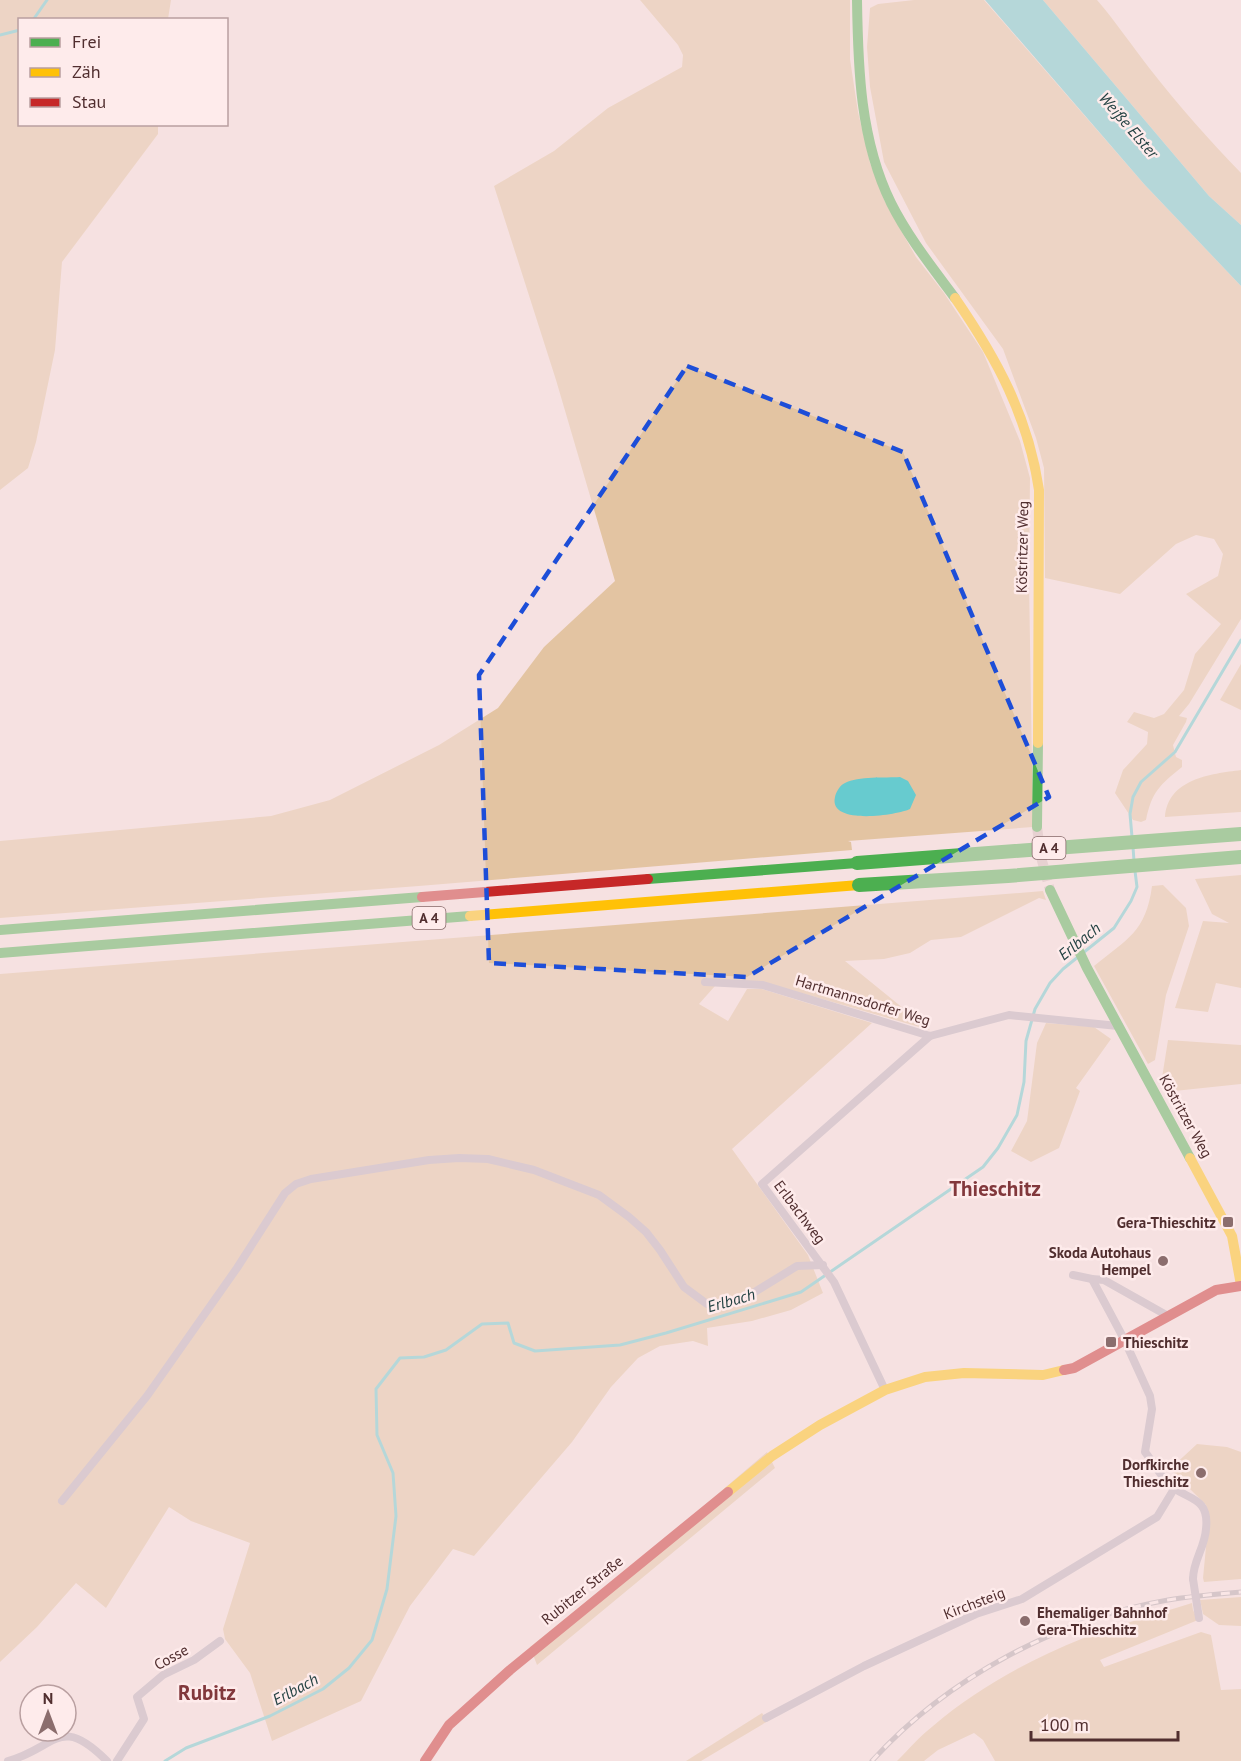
<svg xmlns="http://www.w3.org/2000/svg" width="1241" height="1761" viewBox="0 0 1241 1761" font-family="'PT Sans',sans-serif">
<style>
.green{fill:#e3c4a2}
.water{fill:#67cbcf}
.lines{fill:none;stroke-linecap:round;stroke-linejoin:round}
.stream{stroke:#67cbcf;stroke-width:3}
.secondary-tunnel{stroke:#d5bdbd;stroke-width:10;stroke-dasharray:10 5;stroke-linecap:butt}
.street{stroke:#baaeba;stroke-width:8}
.fast{stroke:#4caf50;stroke-width:10}
.slow{stroke:#ffc107;stroke-width:10}
.jam{stroke:#c62828;stroke-width:10}
.rail-casing{stroke:#b0a4ab;stroke-width:5}
.rail{stroke:#feebeb;stroke-width:3;stroke-dasharray:9;stroke-linecap:butt}
.street-bridge{stroke:#baaeba;stroke-width:8}
.fast-bridge{stroke:#4caf50;stroke-width:14}
.marked{fill:none;stroke:#1d4ed8;stroke-width:4.5;stroke-dasharray:12 8;stroke-linejoin:round}
.poi-dot{fill:#8b6d6d;stroke:#feebeb;stroke-width:2}
.labels{text-anchor:middle;dominant-baseline:central;stroke-width:5;stroke-linejoin:round;paint-order:stroke}
.shield{fill:#feebeb;stroke:#856767;stroke-width:1.5}
.shield-label{font-size:14px;font-weight:bold;fill:#512e2f}
.street-label{font-size:15px;fill:#512e2f;stroke:#feebeb}
.poi-label{font-size:15px;font-weight:bold;fill:#512e2f;stroke:#feebeb;text-anchor:end}
.water-label{font-size:16px;font-style:italic;fill:#244243;stroke:#feebeb}
.district-label{font-size:21px;font-weight:bold;fill:#82383c;stroke:#feebeb}
</style>
<rect width="100%" height="100%" fill="#f6e1e1"/>
<g class="green">
<polygon points="0,0 171,0 168,19 20,20 20,124 158,125 158,134 62,262 55,350 36,442 28,468 0,490"/>
<polygon points="640,0 850,0 850,59 858,112 870,163 885,202 916,257 944,293 983,352 1020,441 1030,478 1029,579 1033,827 848,841 851,842 852,850 419,886 0,918 0,841 271,816 330,800 439,745 498,708 544,647 615,581 556,380 494,186 554,151 608,108 682,67 683,55 678,45"/>
<path d="M 914,0 L 984,0 L 1144,184 L 1241,286 L 1241,619 L 1189,704 L 1179,716 L 1187,718 L 1186,722 L 1173,745 L 1176,757 L 1182,760 L 1182,767 C 1160,785 1152,791 1146,820 L 1141,822 L 1133,820 L 1115,793 L 1123,770 L 1147,744 L 1148,732 L 1127,722 L 1134,712 L 1154,718 L 1164,714 L 1184,690 L 1195,654 L 1221,624 L 1186,594 L 1218,576 L 1223,554 L 1214,539 L 1196,535 L 1176,544 L 1120,594 L 1045,578 L 1044,468 L 1036,438 L 1003,349 L 926,243 L 884,162 L 870,87 L 867,47 L 870,8 L 878,4 Z"/>
<path d="M 1043,0 L 1097,0 C 1116,22 1132,46 1150,69 C 1179,106 1209,140 1241,173 L 1241,225 L 1209,196 Z"/>
<polygon points="1241,664 1241,710 1220,700"/>
<path d="M 1241,770 L 1241,812 L 1165,817 C 1168,779 1210,774 1241,770 Z"/>
<polygon points="1241,875 1241,988 1216,983 1208,1012 1175,1008 1203,921 1229,923 1212,914 1195,879"/>
<path d="M 1163,885 L 1186,908 L 1189,926 L 1166,995 L 1155,1060 L 1148,1064 L 1094,966 C 1127,939 1146,932 1152,886 Z"/>
<polygon points="1043,891 1046,900 1039,898 961,937 931,940 910,953 884,959 845,961 930,1030 763,982 715,981 715,986 699,1004 728,1021 747,989 762,989 872,1023 732,1149 808,1255 823,1293 791,1310 752,1321 707,1328 708,1346 693,1341 660,1346 638,1358 611,1387 572,1442 474,1556 453,1549 410,1606 361,1701 272,1741 250,1673 225,1639 223,1629 250,1543 191,1521 169,1507 106,1608 76,1583 37,1627 0,1662 0,974"/>
<polygon points="1046,1023 1094,1027 1111,1039 1076,1088 1080,1091 1059,1148 1031,1162 1011,1151 1027,1121 1037,1043"/>
<polygon points="1168,1040 1241,1045 1241,1084 1165,1092 1161,1084"/>
<polygon points="1197,1444 1227,1447 1241,1452 1241,1579 1204,1582 1203,1578 1208,1526 1206,1505 1170,1469"/>
<polygon points="767,1452 775,1468 537,1665 530,1647 679,1527"/>
<polygon points="1241,1597 1241,1626 1219,1625 1203,1614 1200,1600"/>
<path d="M 1192,1603 L 1193,1610 L 1198,1620 L 1100,1660 L 1104,1667 L 1201,1632 L 1211,1635 L 1221,1690 L 1241,1689 L 1241,1761 L 995,1761 L 983,1740 L 974,1733 L 938,1750 L 924,1761 L 897,1761 C 909,1749 920,1736 933,1726 C 968,1696 1008,1672 1049,1653 C 1094,1631 1145,1618 1192,1603 Z"/>
<polygon points="762,1713 768,1721 701,1761 686,1761"/>
</g>
<g class="water">
<polygon points="985,0 1043,0 1209,196 1241,225 1241,286 1144,184"/>
<path d="M 900,777 L 908,781 L 916,795 L 910,809 C 898,815 828,826 835,797 C 836,792 840,785 845,783 C 858,776 886,778 900,777 Z"/>
</g>
<g class="lines">
<g class="stream">
<polyline points="33,20 47,0"/>
<polyline points="0,35 20,30"/>
<polyline points="1132,837 1130,814 1133,797 1141,782 1175,752 1241,640"/>
<polyline points="1133,847 1134,861"/>
<polyline points="165,1761 186,1748 270,1716 323,1689 349,1668 372,1640 387,1589 396,1516 393,1473 377,1435 376,1389 400,1358 424,1357 446,1350 482,1324 508,1323 514,1343 535,1351 620,1345 666,1333 801,1292 983,1167 998,1148 1017,1115 1024,1082 1026,1041 1035,1009 1050,983 1063,969 1114,928 1131,901 1137,887 1135,871"/>
</g>
<polyline class="secondary-tunnel" points="1037,827 1041,857 1050,890"/>
<g class="street">
<polyline points="705,982 763,985 930,1036 1009,1015 1118,1026"/>
<path d="M 1073,1275 L 1092,1279 L 1124,1339 L 1150,1396 L 1152,1409 L 1145,1452 C 1153,1462 1159,1473 1167,1482 C 1184,1501 1210,1494 1206,1529 C 1205,1547 1193,1561 1193,1579"/>
<polyline points="1092,1279 1104,1280 1168,1316"/>
<polyline points="885,1390 834,1282 762,1184 930,1036"/>
<polyline points="62,1501 147,1396 237,1268 285,1193 296,1184 311,1179 429,1160 459,1158 488,1159 534,1170 599,1195 629,1217 646,1232 660,1250 684,1287 707,1304 718,1305 740,1301 797,1266 823,1265"/>
<polyline points="766,1718 864,1666 976,1614 1022,1599 1157,1517 1174,1489"/>
<path d="M 8,1761 C 56,1748 59,1713 107,1761"/>
<polyline points="117,1761 144,1719 137,1697 163,1675 194,1660 220,1641"/>
</g>
<g class="fast">
<path d="M 857,0 C 858,68 860,140 891,203 C 908,237 932,267 955,298"/>
<polyline points="1037,827 1038,743"/>
<polyline points="648,879 857,863"/>
<polyline points="1050,890 1087,968 1190,1158"/>
<polyline points="0,930 422,897"/>
<polyline points="0,953 470,916"/>
</g>
<g class="slow">
<path d="M 955,298 C 997,359 1028,416 1039,490 L 1038,743"/>
<polyline points="470,916 859,885"/>
<polyline points="1190,1158 1232,1236 1241,1285"/>
<polyline points="728,1492 772,1456 820,1425 885,1390 925,1377 964,1373 1043,1375 1064,1370"/>
</g>
<g class="jam">
<polyline points="422,897 648,879"/>
<polyline points="1064,1370 1074,1368 1216,1290 1241,1286"/>
<polyline points="425,1761 449,1725 510,1670 728,1492"/>
</g>
<g class="rail-casing">
<path id="rail" d="M 872,1761 C 947,1678 1058,1619 1168,1600 C 1192,1596 1217,1594 1241,1592"/>
</g>
<use href="#rail" class="rail"/>
<polyline class="street-bridge" points="1193,1579 1199,1618"/>
<g class="fast-bridge">
<polyline points="857,863 1241,834"/>
<polyline points="859,885 1008,876 1241,857"/>
</g>
</g>
<path d="M0 0H1241V1761H0ZM 687,366 L 903,452 L 1049,797 L 747,977 L 489,963 L 479,675 Z" fill="#f6e1e1" fill-opacity=".55" fill-rule="evenodd"/>
<path class="marked" d="M 687,366 L 903,452 L 1049,797 L 747,977 L 489,963 L 479,675 Z"/>
<g class="poi-dot">
<rect x="1222" y="1216" width="12" height="12" rx="3"/>
<circle cx="1163" cy="1261" r="6"/>
<rect x="1105" y="1336" width="12" height="12" rx="3"/>
<circle cx="1201" cy="1473" r="6"/>
<circle cx="1025" cy="1621" r="6"/>
</g>
<g class="labels">
<g class="shield">
<rect x="1032.5" y="837" width="33" height="22" rx="4.5"/>
<rect x="412.5" y="907" width="33" height="22" rx="4.5"/>
</g>
<g class="shield-label">
<text x="1049" y="848">A 4</text>
<text x="429" y="918">A 4</text>
</g>
<g class="street-label">
<text transform="translate(1022 547) rotate(-89)">Köstritzer Weg</text>
<text transform="translate(863 1000) rotate(17)">Hartmannsdorfer Weg</text>
<text transform="translate(1186 1116) rotate(61)">Köstritzer Weg</text>
<text transform="translate(800 1212) rotate(53)">Erlbachweg</text>
<text transform="translate(582 1590) rotate(-39)">Rubitzer Straße</text>
<text transform="translate(974 1603) rotate(-21)">Kirchsteig</text>
<text transform="translate(171 1657) rotate(-29)">Cosse</text>
</g>
<g class="poi-label">
<text x="1216" y="1222">Gera-Thieschitz</text>
<text x="1151" y="1252">Skoda Autohaus<tspan x="1151" dy="17">Hempel</tspan></text>
<text x="1123" y="1342" text-anchor="start">Thieschitz</text>
<text x="1189" y="1464">Dorfkirche<tspan x="1189" dy="17">Thieschitz</tspan></text>
<text x="1037" y="1612" text-anchor="start">Ehemaliger Bahnhof<tspan x="1037" dy="17">Gera-Thieschitz</tspan></text>
</g>
<g class="water-label">
<text transform="translate(1129 125) rotate(49)">Weiße Elster</text>
<text transform="translate(1079 941) rotate(-39)">Erlbach</text>
<text transform="translate(731 1300) rotate(-16)">Erlbach</text>
<text transform="translate(295 1689) rotate(-28)">Erlbach</text>
</g>
<g class="district-label">
<text x="995" y="1188">Thieschitz</text>
<text x="207" y="1692">Rubitz</text>
</g>
</g>
<rect x="18" y="18" width="210" height="108" fill="#feebeb" stroke="#b99fa0" stroke-width="1.5"/>
<rect x="30" y="38" width="30" height="9" fill="#4caf50" stroke="#b99fa0" stroke-width="1.5"/>
<text x="72" y="48" font-size="18" fill="#512e2f">Frei</text>
<rect x="30" y="68" width="30" height="9" fill="#ffc107" stroke="#b99fa0" stroke-width="1.5"/>
<text x="72" y="78" font-size="18" fill="#512e2f">Zäh</text>
<rect x="30" y="98" width="30" height="9" fill="#c62828" stroke="#b99fa0" stroke-width="1.5"/>
<text x="72" y="108" font-size="18" fill="#512e2f">Stau</text>
<g transform="translate(48 1713)"><circle r="28" fill="#feebeb" stroke="#b99fa0" stroke-width="1.5"/>
<path d="M0-4.5L10 22L0 15L-10 22Z" fill="#8b6d6d"/>
<text y="-9" font-size="16" font-weight="bold" text-anchor="middle" fill="#512e2f">N</text>
</g>
<path d="M1031 1731v9h147v-9" fill="none" stroke="#512e2f" stroke-width="3"/>
<text x="1040" y="1731" font-size="18" fill="#512e2f" stroke="#feebeb" stroke-width="4.5" paint-order="stroke">100 m</text>
</svg>
